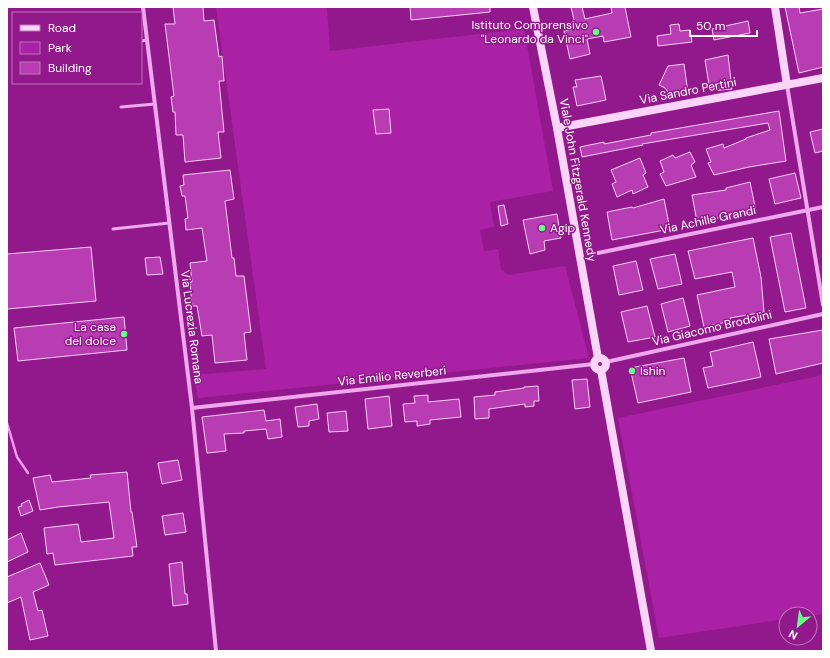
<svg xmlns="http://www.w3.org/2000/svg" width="830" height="658" viewBox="0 0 830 658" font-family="'DM Sans',sans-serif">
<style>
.green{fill:#ab21a5}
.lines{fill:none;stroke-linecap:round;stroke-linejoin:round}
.stream{stroke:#f29af0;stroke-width:2.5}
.building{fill:#b83db2;stroke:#fbcef9}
.lane{stroke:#efa8ed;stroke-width:3}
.street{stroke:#efa8ed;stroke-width:4}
.secondary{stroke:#fbd5f9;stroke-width:8}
.poi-dot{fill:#66ff85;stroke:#92198b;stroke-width:1.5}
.labels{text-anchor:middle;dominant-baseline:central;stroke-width:3;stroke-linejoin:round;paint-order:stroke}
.poi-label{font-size:12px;fill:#fff;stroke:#92198b;text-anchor:end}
.street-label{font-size:12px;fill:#fff;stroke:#92198b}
</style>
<rect width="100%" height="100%" fill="#92198b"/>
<g class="green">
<polygon points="216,7 327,7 330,51 524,29 553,191 490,202 494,227 480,230 484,251 498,249 501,269 508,275 565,266 589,358 198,398 194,375 266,369"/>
<polygon points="823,375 823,614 810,616 810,614 786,614 786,619 659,638 618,418"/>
</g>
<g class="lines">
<polyline class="stream" points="7,423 17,457 28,473"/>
</g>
<g class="building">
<polygon points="173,7 203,7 204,21 214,20 219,57 222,56 224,81 219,81 224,132 218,132 221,158 185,162 183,135 176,135 175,112 173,112 171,97 174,96 165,24 175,24"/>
<polygon points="410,7 490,7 490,12 411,20"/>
<polygon points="571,7 582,7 585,19 612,13 611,7 625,7 631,37 604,42 603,36 587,39 590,54 570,59 564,31 576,29"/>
<polygon points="785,7 799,7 800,13 823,9 823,67 799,73"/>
<polygon points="748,21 750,33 714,40 712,29"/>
<polygon points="679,24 680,31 690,30 692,42 658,46 657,36 671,34 670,25"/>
<polygon points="728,55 732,89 710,91 705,60"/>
<polygon points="684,64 688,93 670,95 665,88 659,85 668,66"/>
<polygon points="601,76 606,100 577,106 573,87 577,87 575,80"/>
<polygon points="389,109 391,133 376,134 373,110"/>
<polygon points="779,111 786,161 749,167 714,175 708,163 711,162 706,149 723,144 724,148 746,139 746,138 770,130 768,123 642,144 643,145 582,157 580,147 604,142 604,144 651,135 651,133"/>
<polygon points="823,129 823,151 815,153 810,132"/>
<polygon points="690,152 695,162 691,165 696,177 666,186 660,174 664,172 660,161 673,155 675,158"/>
<polygon points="640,158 646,173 643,175 648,187 633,194 632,190 617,197 612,184 616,182 611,170"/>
<polygon points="230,170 234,199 225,201 232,258 234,258 236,276 244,276 251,332 244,333 247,360 215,363 212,335 202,336 197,306 192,306 190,282 192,282 190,263 207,261 202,228 186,230 185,219 188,218 185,196 182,196 180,186 184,185 183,175"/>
<polygon points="795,173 801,198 775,204 769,179"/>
<polygon points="750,182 756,211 697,222 692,195 726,190 726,188"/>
<polygon points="664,199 670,229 612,240 607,212 632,207 633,208"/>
<polygon points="504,205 508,224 501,226 498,206"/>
<polygon points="557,214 561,238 544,241 545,250 530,254 523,220"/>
<polygon points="791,233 806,308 785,312 770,237"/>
<polygon points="753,238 761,277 764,312 730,318 731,321 704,327 697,295 735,287 732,272 695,279 688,251"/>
<polygon points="91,247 96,301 7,309 7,254"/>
<polygon points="675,254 682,284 658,289 650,259"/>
<polygon points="160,257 163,274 147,275 145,258"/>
<polygon points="636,261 643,290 619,295 613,266"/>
<polygon points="683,298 690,326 668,332 661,304"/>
<polygon points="647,306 655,337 628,342 621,312"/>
<polygon points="124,317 127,350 18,361 14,328"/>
<polygon points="823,330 823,363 776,374 769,339"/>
<polygon points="753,342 761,377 708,388 703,368 713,366 710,352"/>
<polygon points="684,358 691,392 638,403 630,368"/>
<polygon points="587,379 590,407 575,409 572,380"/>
<polygon points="538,386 539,401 534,401 534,406 525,407 525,404 489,409 489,418 475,419 474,397 495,395 495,392 524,388 524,387"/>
<polygon points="428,395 428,402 459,399 461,417 430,420 430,424 417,426 417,421 405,422 403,404 415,403 414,396"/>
<polygon points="389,396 392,426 368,429 365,399"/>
<polygon points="317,404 319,419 309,421 309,426 298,427 295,407"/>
<polygon points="264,410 266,421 280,419 282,437 268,439 266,429 244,431 244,433 224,434 226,451 207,453 202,417"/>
<polygon points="346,411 348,431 329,432 327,413"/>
<polygon points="178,460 182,480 162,484 158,463"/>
<polygon points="127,472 131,512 132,512 137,547 132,547 133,556 55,565 53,553 47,554 44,528 78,524 81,542 114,538 109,502 58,507 40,510 33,478 50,475 52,482 91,478 90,475"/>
<polygon points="29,500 33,511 21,516 18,507 22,506 21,504"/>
<polygon points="183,513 186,532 165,535 162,516"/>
<polygon points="21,533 28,552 7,562 7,540"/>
<polygon points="182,562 185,594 187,594 188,604 173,606 169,564"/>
<polygon points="40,563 49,585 33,592 38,611 42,610 48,636 30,640 21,597 7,603 7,577"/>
</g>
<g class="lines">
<g class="lane">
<polyline points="141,41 147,40"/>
<polyline points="121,107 155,104"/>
<polyline points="113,229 169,223"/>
</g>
<g class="street">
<polyline points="143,7 192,408 216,651"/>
<polyline points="787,85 823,305"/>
<polyline points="598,253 823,207"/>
<polyline points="606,362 823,314"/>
<polyline points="192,408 594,364"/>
</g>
<g class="secondary">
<polyline points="533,7 557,128 598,358"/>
<polyline points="775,7 787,85"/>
<polyline points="557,128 823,78"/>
<circle cx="600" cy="364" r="6"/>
<polyline points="601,370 651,651"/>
</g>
</g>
<g class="poi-dot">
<circle cx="596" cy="32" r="4"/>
<circle cx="542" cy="228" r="4"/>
<circle cx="124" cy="334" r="4"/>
<circle cx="632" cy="371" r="4"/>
</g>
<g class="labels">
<g class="poi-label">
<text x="588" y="25">Istituto Comprensivo<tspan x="588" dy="14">"Leonardo da Vinci"</tspan></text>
<text x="550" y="228" text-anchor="start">Agip</text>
<text x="116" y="327">La casa<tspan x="116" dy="14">del dolce</tspan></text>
<text x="640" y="371" text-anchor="start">Ishin</text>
</g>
<g class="street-label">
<text transform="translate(688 91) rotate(-11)">Via Sandro Pertini</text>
<text transform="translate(578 180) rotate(80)">Viale John Fitzgerald Kennedy</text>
<text transform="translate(708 220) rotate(-12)">Via Achille Grandi</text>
<text transform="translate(192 327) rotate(83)">Via Lucrezia Romana</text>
<text transform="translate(712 328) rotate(-13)">Via Giacomo Brodolini</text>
<text transform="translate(392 376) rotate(-6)">Via Emilio Reverberi</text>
</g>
</g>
<rect width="830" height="658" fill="none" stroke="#ffffff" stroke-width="16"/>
<rect x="12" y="12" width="130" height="72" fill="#92198b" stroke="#be75b9"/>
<rect x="20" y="25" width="20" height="6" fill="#fbd5f9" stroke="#be75b9"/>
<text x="48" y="32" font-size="12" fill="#ffffff">Road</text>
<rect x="20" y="42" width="20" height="12" fill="#ab21a5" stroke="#be75b9"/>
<text x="48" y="52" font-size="12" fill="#ffffff">Park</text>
<rect x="20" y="62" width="20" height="12" fill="#b83db2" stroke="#be75b9"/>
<text x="48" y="72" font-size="12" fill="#ffffff">Building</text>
<g transform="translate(798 626) rotate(209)"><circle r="19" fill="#92198b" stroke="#be75b9"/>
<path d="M0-3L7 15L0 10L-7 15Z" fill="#66ff85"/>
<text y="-6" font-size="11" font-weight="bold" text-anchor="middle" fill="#ffffff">N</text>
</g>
<path d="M690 30v6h67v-6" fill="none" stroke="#ffffff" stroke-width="2"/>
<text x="696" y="30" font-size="12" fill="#ffffff" stroke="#92198b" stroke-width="3" paint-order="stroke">50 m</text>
</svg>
